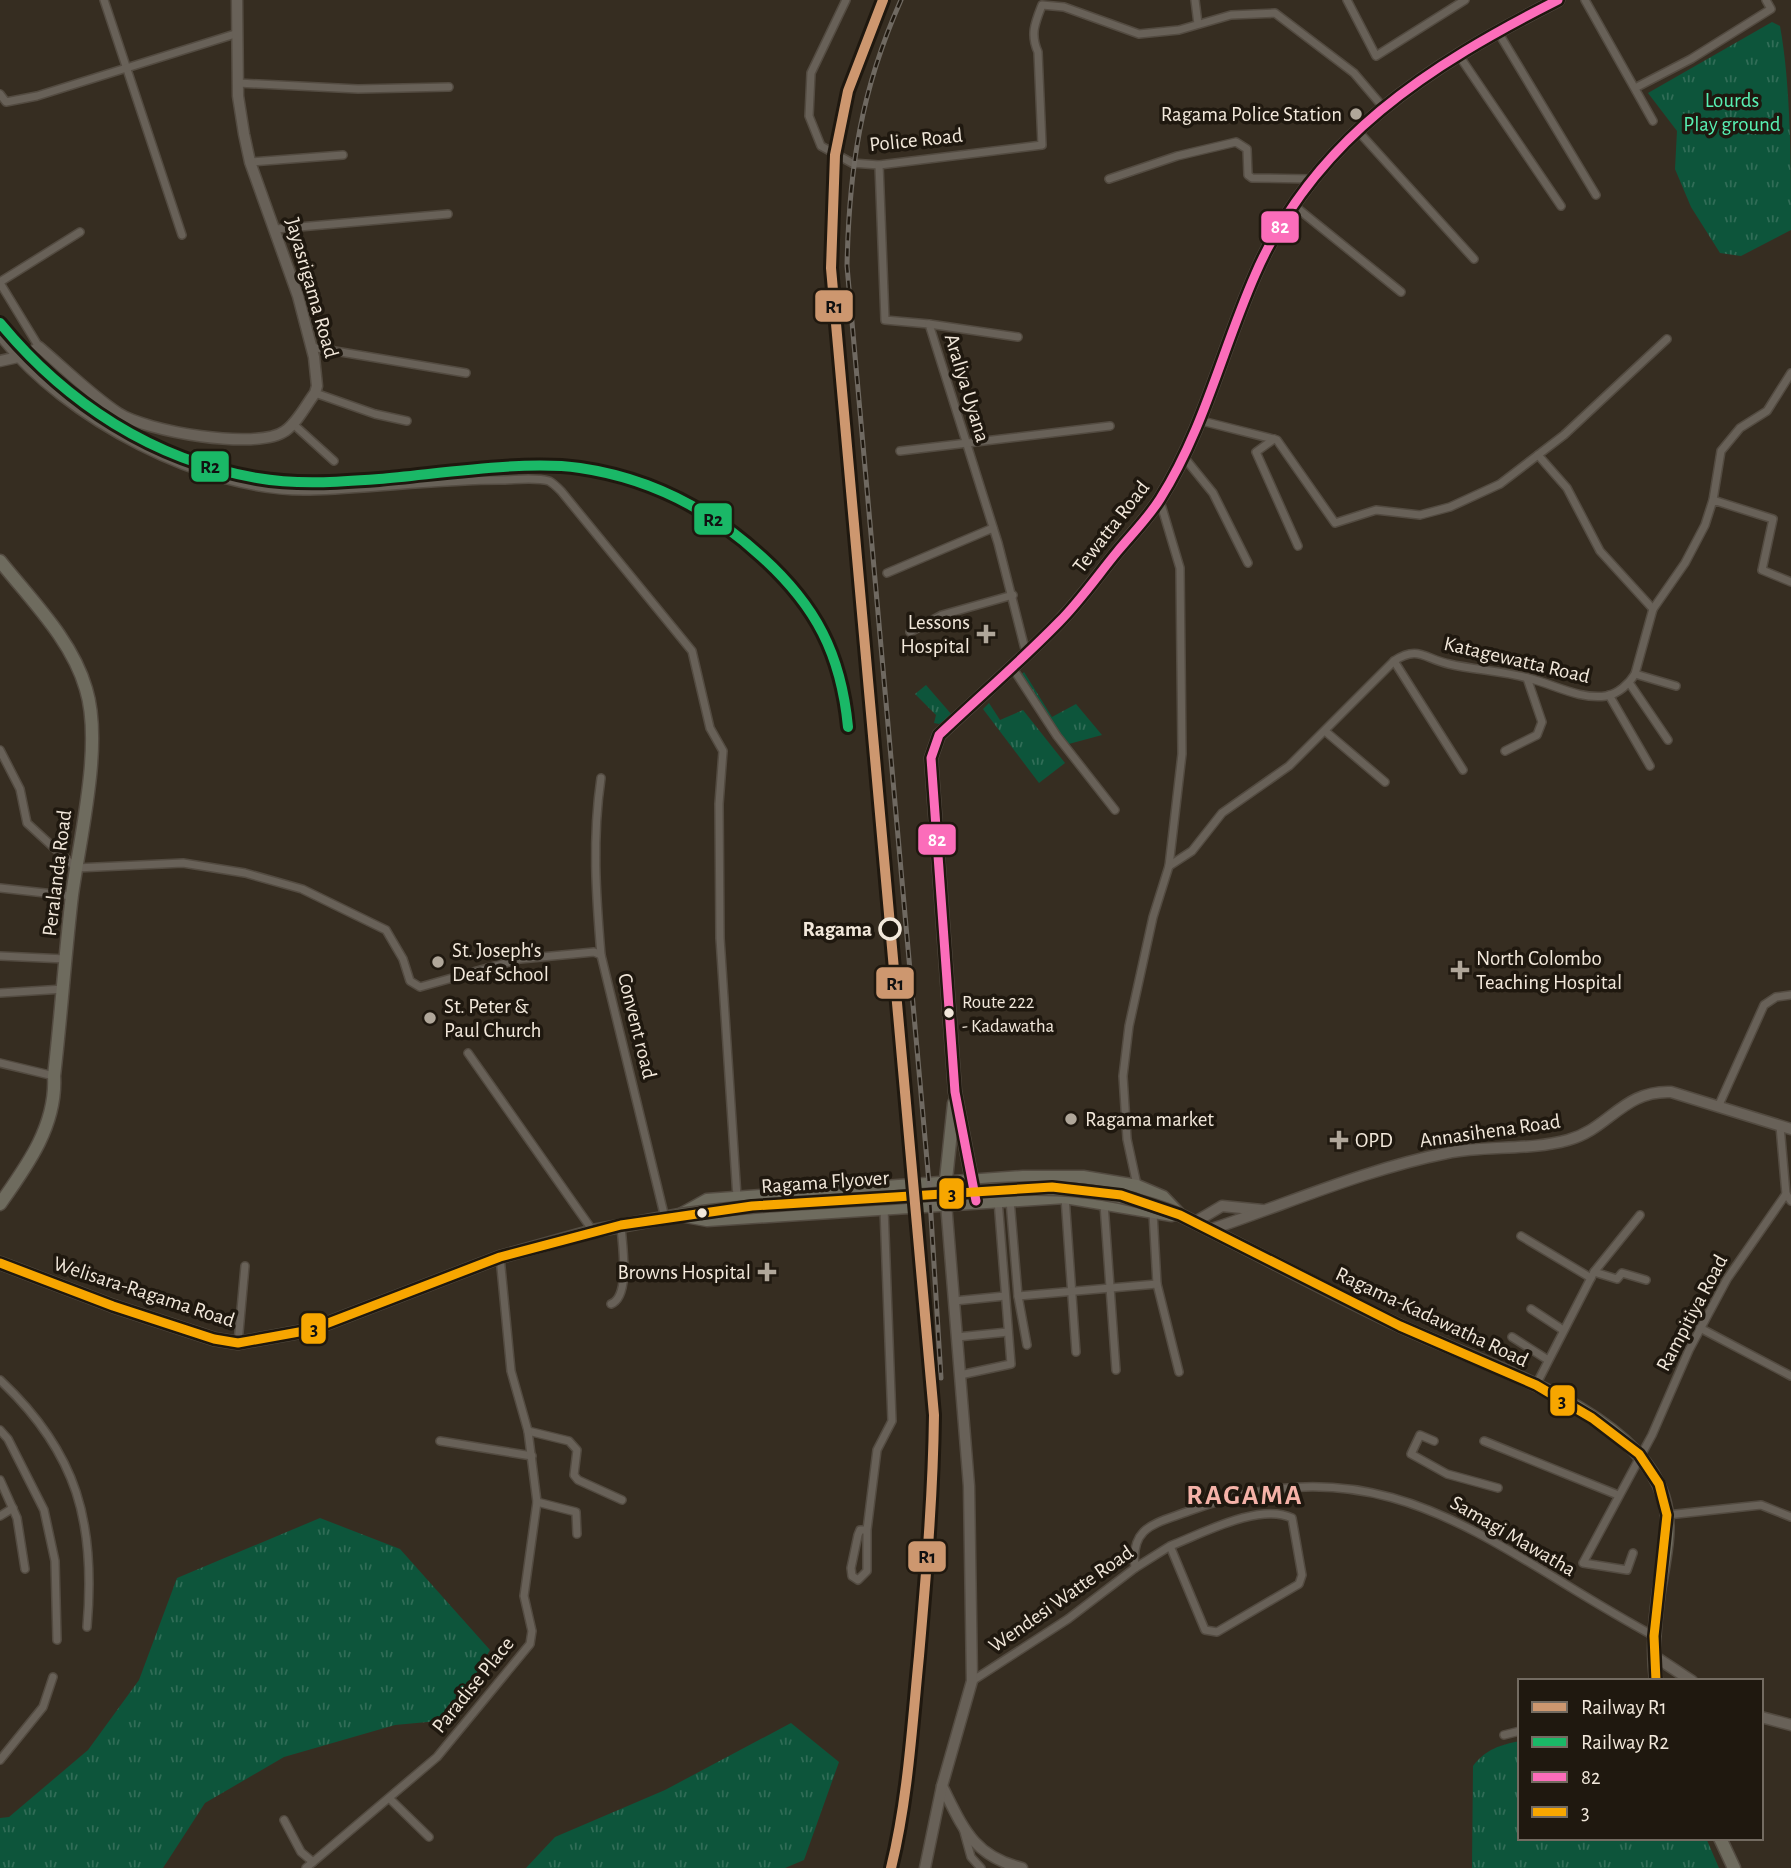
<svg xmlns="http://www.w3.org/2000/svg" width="1791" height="1868" viewBox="0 0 1791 1868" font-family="'Alegreya Sans',sans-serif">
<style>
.grass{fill:url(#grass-tufts)}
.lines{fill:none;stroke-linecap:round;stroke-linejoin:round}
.street-casing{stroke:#534b41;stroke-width:10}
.secondary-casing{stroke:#534b41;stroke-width:13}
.primary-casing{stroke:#534b41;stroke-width:15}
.street{stroke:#686158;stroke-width:7}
.secondary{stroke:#686158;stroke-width:10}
.primary{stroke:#6e6b5e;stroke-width:12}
.rail-casing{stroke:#6f6961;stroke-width:5}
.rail{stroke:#1f180f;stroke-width:2.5;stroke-dasharray:8;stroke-linecap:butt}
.primary-bridge-casing{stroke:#534b41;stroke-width:15;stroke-linecap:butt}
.primary-bridge{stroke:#6e6b5e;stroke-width:12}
.bus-1-casing{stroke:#1f180f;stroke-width:14}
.bus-2-casing{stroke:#1f180f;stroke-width:14}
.bus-1{stroke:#fb6dba;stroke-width:9}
.bus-2{stroke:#f7a600;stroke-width:9}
.rail-1-casing{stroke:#1f180f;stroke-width:16}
.rail-2-casing{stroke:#1f180f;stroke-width:16}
.rail-1{stroke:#cd976f;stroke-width:10}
.rail-2{stroke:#1ab867;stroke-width:10}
.poi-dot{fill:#b0a79a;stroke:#1f180f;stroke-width:2.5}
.stop-dot{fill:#1f180f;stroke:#f2e8db;stroke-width:3.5}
.bus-dot{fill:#f2e8db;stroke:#1f180f;stroke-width:2.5}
.labels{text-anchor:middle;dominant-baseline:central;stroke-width:7;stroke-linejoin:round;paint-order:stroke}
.bus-label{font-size:19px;fill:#f2e8db;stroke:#1f180f;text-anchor:start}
.park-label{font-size:21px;fill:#58f1b3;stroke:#1f180f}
.poi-label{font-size:21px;fill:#f2e8db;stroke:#1f180f;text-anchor:start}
.street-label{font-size:21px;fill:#f2e8db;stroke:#1f180f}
.stop-label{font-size:21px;font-weight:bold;fill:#f2e8db;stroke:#1f180f;text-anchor:end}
.district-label{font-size:28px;font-weight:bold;letter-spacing:2px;fill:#f5b2a8;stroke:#1f180f}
.line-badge{stroke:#1f180f;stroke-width:2.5}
.badge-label{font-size:19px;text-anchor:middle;font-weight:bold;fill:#fff}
.pale-badge-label{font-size:19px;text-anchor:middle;font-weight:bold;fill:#111}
</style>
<defs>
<pattern id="grass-tufts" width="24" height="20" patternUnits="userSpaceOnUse" patternTransform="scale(1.75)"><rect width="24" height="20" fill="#0d553b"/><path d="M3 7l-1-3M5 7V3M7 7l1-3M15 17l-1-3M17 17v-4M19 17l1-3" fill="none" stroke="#316d57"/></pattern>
</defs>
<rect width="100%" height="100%" fill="#362d21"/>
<g class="grass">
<path d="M 1772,22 L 1780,26 C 1791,86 1791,167 1791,230 L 1741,256 L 1720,253 L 1691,207 L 1675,169 L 1677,131 L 1648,93 Z"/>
<polygon points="1024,672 1052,717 1076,704 1102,735 1065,745 1020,676"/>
<polygon points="926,685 952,715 939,724 934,723 936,715 915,694"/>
<polygon points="989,703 1000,720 1023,710 1065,763 1039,783 983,709"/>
<polygon points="320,1518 400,1549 490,1650 449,1720 395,1725 284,1757 205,1803 163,1868 0,1868 0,1818 9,1817 88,1750 139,1680 177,1578"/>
<polygon points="791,1723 839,1762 804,1860 785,1868 526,1868 555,1837 665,1790"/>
<path d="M 1520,1741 L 1520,1838 L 1706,1838 L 1719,1868 L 1472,1868 L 1473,1766 C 1486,1749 1500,1745 1520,1741 Z"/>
</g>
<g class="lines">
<g class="street-casing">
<g id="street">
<polyline points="104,0 182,235"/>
<path d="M 846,0 L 811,73 L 809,116 L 821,146 L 852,163 L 879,165 L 1042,145 L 1038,52 C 1030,34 1035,23 1042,5 L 1064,7 L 1139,34 L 1179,30 L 1231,15 L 1275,13 L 1354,73 L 1383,107"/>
<polyline points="1195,0 1198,24"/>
<polyline points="1347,0 1376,56 1465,0"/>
<polyline points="1585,0 1653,121"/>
<polyline points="1498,32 1596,195"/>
<polyline points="1458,54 1561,206"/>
<polyline points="238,83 358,89 449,87"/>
<polyline points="1635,88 1691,59 1771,9 1766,0"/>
<polyline points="0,94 6,102 37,96 235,34"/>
<polyline points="1357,130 1474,259"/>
<polyline points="250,162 343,155"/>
<polyline points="879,165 885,320 929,324 998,543 1026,653"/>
<polyline points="1109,179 1177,156 1236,142 1247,149 1248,175 1252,178 1311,179"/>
<polyline points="1292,204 1401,292"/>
<polyline points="276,229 448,214"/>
<polyline points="0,282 80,232"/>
<polyline points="0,283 39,347"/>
<polyline points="929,324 1018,337"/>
<path d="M 0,337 C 63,419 205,494 310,491 C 374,489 437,480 501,480 C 515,480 535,477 549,481 C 553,483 558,488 561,491 L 692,651 L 710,728 L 723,751 L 719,804 L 720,938 L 737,1197"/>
<polyline points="311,347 466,373"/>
<polyline points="315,393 375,414 407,421"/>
<polyline points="1202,421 1277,440 1335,523 1376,510 1420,515 1450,507 1500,484 1564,435 1667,339"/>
<polyline points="292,423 334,461"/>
<polyline points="1274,439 1256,452 1298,546"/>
<polyline points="900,451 1110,426"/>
<polyline points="1538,455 1567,488 1600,551 1653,609"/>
<polyline points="1183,456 1213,493 1248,563"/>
<polyline points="1713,500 1721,451 1740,428 1767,411 1791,373"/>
<polyline points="887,573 993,528"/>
<polyline points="910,632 942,615 1013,595"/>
<polyline points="1394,661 1463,770"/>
<polyline points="1012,667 1057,736 1115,810"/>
<polyline points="1635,674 1676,686"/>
<polyline points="1630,684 1668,740"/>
<polyline points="1609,695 1650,766"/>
<polyline points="1325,731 1385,782"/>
<polyline points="0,750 20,789 27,823 76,868 183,863 245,873 302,889 386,930 403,959 410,981 420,987 520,959 594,952 601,955 665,1218"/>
<polyline points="1505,751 1537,735 1542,722 1527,678"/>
<path d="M 601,778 C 592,838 596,895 601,955"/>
<path d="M 1169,866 L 1192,851 L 1222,813 L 1289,766 L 1394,661 C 1418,645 1425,659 1449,664 C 1475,670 1502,671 1528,678 C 1553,684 1580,700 1606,696 C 1618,694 1629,684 1635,674 L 1653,609 L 1685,563 L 1705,525 L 1713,500 L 1773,519 L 1762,570 L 1791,582"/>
<polyline points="0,888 72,896"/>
<polyline points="0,956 66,959"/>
<polyline points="0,993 64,989"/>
<polyline points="468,1053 593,1231"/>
<polyline points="0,1063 54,1076"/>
<polyline points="1718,1107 1764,1005 1776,997 1791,995"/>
<polyline points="1780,1126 1786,1194 1791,1201"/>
<polyline points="1137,1185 1127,1139 1123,1076 1129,1026 1153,917 1169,866 1182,754 1180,568 1160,501"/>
<polyline points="1065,1197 1076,1352"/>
<polyline points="1010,1200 1018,1296 1027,1345"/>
<polyline points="1104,1204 1116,1370"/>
<polyline points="1153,1213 1157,1284 1179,1372"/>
<polyline points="1521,1236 1591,1278"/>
<polyline points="1594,1272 1617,1279 1622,1273 1646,1280"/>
<polyline points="1018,1296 1157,1284"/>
<polyline points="954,1301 1005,1296"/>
<path d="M 611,1304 C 631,1296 622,1244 621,1226"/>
<polyline points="1531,1309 1563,1330"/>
<polyline points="1700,1328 1791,1376"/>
<polyline points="957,1337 1008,1332"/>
<polyline points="1512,1337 1548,1360"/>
<polyline points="238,1343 245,1266"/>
<polyline points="960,1375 1011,1364 998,1200"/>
<path d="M 0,1380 C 78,1453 96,1524 87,1627"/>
<polyline points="1536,1385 1594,1272 1640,1215"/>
<polyline points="0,1430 8,1439 44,1510 55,1561 57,1640"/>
<polyline points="528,1431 569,1441 577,1450 574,1475 578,1480 622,1500"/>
<polyline points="440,1441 532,1456"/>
<polyline points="1434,1441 1420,1435 1411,1454 1447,1474 1498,1488"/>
<polyline points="1484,1441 1618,1495"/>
<polyline points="0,1480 17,1518 25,1569"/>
<polyline points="537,1502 576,1512 577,1534"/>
<polyline points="1667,1515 1761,1505 1791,1517"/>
<polyline points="0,1516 13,1508"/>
<polyline points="867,1530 860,1530 858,1535 851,1568 852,1576 858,1580 867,1571 867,1530 877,1450 892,1421 884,1208"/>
<polyline points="1633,1553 1627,1570 1583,1563 1652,1435 1689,1350 1727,1279 1786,1194"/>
<path d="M 1135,1568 C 1130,1526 1155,1524 1189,1511 C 1389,1437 1490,1548 1654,1636"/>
<path d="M 972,1681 L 1068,1619 L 1135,1568 L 1170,1546 L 1205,1630 L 1217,1632 L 1299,1584 L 1302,1575 L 1292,1518 C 1260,1502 1201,1534 1170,1546"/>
<polyline points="1504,1735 1520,1731"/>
<polyline points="0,1760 43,1707 53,1677"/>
<polyline points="390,1799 429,1837"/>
<polyline points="284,1820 301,1852 313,1862"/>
<polyline points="963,1828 971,1857 981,1868"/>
<polyline points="306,1868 437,1757 530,1644 532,1631 524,1596 537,1502 528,1431 511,1371 500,1257"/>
</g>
</g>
<g class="secondary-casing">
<g id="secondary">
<path d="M 0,361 L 27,355 L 39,347 C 65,369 90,394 118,413 C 145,431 257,451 285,431 C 297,423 306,405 315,393 L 317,386 L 314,357 L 298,296 L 250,162 L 244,134 L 238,96 L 237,0"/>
<polyline points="1195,1222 1222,1206 1262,1210"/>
<path d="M 1209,1230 C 1287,1204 1366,1169 1447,1153 C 1486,1145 1529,1151 1568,1140 C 1609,1129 1623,1090 1671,1092 L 1791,1129"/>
<polyline points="1654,1656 1692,1681"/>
<polyline points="1761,1717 1791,1725"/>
<path d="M 942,1786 C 963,1828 973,1856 1022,1868"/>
<polyline points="925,1868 942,1786 972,1681 969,1486 946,1203"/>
</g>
</g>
<g class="primary-casing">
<g id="primary">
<path d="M 0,561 C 31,600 72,640 86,689 C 103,744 80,837 72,895 C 65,955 61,1016 54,1076 C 57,1125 27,1166 0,1204"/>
<polyline points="945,1189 954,1103"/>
<path d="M 976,1201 L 955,1092 L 931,758 L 939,735 C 979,697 1021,661 1059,622 C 1080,601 1098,575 1117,552 C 1131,535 1148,518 1160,499 C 1204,429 1222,350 1255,275 C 1314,138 1430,65 1558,0"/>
<path d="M 680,1215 L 707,1200 L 1023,1177 L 1083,1177 L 1137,1186 L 1163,1197 L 1180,1215 C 1253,1251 1324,1290 1398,1325 C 1474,1361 1636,1409 1663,1496 C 1673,1526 1664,1561 1659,1591 C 1655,1621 1652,1650 1656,1681"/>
<polyline points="0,1263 113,1306 214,1339 238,1343 310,1330 500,1257 593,1231 680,1215 707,1220 1065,1197 1172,1215"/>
<polyline points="1720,1838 1734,1868"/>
</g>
</g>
<use href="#street" class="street"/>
<use href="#secondary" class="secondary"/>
<use href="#primary" class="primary"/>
<g class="rail-casing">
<g id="rail">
<path d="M 883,0 L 848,91 L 835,155 L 831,268 L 934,1415 C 933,1496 926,1576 919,1656 C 912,1726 908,1799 891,1868"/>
<path d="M 901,0 C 861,90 849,168 847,266 L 929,1183 L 941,1378"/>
</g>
</g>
<use href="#rail" class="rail"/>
<g class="primary-bridge-casing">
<path id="primary-bridge" d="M 680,1215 C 748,1205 817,1202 886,1198 C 990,1191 1081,1174 1180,1215"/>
</g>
<use href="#primary-bridge" class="primary-bridge"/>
<g class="bus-1-casing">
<path id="bus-1" d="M 976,1201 L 955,1092 L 931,758 L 939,735 C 979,697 1021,661 1059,622 C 1080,601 1098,575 1117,552 C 1131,535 1148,518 1160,499 C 1204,429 1222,350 1255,275 C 1314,138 1430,65 1558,0"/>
</g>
<g class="bus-2-casing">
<polyline id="bus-2" points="0,1263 113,1306 214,1339 238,1343 310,1330 500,1257 621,1225 752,1206 1052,1187 1121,1195 1180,1215 1400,1326 1536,1385 1592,1418 1639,1454 1659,1484 1667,1515 1654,1636 1656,1681"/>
</g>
<use href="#bus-1" class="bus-1"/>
<use href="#bus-2" class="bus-2"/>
<g class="rail-1-casing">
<path id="rail-1" d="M 883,0 L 848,91 L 835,155 L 831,268 L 934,1415 C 933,1496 926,1576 919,1656 C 912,1726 908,1799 891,1868"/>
</g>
<g class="rail-2-casing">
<path id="rail-2" d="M 0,323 C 66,403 153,460 257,478 C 297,485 339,482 379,479 C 438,474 523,460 580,468 C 649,478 711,510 762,557 C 816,606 841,654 848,727"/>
</g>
<use href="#rail-1" class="rail-1"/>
<use href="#rail-2" class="rail-2"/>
</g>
<g class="poi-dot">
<circle cx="1356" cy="114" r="7"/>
<path d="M982.5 623.5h7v7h7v7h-7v7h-7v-7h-7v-7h7z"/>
<circle cx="438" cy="962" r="7"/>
<path d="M1456.5 959.5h7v7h7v7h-7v7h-7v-7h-7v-7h7z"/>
<circle cx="430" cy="1018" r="7"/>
<circle cx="1071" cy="1119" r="7"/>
<path d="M1335.5 1129.5h7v7h7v7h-7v7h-7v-7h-7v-7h7z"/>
<path d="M763.5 1261.5h7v7h7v7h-7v7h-7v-7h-7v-7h7z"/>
</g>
<circle class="stop-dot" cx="890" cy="929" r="10"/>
<g class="bus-dot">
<circle cx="949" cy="1013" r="6"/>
<circle cx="702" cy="1213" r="6"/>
</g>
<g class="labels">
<g class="bus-label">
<text x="962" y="1002">Route 222<tspan x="962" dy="24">- Kadawatha</tspan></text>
</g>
<g class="park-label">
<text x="1732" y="100">Lourds<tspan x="1732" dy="24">Play ground</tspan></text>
</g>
<g class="poi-label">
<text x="1342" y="114" text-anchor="end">Ragama Police Station</text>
<text x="970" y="622" text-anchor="end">Lessons<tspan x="970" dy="24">Hospital</tspan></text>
<text x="452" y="950">St. Joseph's<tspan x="452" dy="24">Deaf School</tspan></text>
<text x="1476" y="958">North Colombo<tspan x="1476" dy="24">Teaching Hospital</tspan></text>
<text x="444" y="1006">St. Peter &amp;<tspan x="444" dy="24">Paul Church</tspan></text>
<text x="1085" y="1119">Ragama market</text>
<text x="1355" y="1140">OPD</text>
<text x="751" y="1272" text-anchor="end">Browns Hospital</text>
</g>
<g class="street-label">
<text transform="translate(916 140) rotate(-6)">Police Road</text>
<text transform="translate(312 288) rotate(74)">Jayasrigama Road</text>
<text transform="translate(967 388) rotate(73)">Araliya Uyana</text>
<text transform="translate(1111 527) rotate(-52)">Tewatta Road</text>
<text transform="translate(1517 660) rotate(13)">Katagewatta Road</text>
<text transform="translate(57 873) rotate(-83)">Peralanda Road</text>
<text transform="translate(637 1026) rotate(76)">Convent road</text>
<text transform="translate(1490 1131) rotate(-8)">Annasihena Road</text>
<text transform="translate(825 1182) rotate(-4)">Ragama Flyover</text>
<text transform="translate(144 1292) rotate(18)">Welisara-Ragama Road</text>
<text transform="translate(1692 1313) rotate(-62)">Rampitiya Road</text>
<text transform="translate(1432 1317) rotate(25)">Ragama-Kadawatha Road</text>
<text transform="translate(1513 1536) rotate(30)">Samagi Mawatha</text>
<text transform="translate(1061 1599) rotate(-35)">Wendesi Watte Road</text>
<text transform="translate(473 1685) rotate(-51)">Paradise Place</text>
</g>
<g class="stop-label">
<text x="872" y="929">Ragama</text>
</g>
<g class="district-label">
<text x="1245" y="1496">RAGAMA</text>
</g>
</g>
<g class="line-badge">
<rect x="1260" y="210" width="40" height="34" rx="7" fill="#fb6dba"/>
<rect x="814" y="289" width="40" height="34" rx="7" fill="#cd976f"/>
<rect x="190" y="450" width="40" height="33" rx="7" fill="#1ab867"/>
<rect x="693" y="502" width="40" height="34" rx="7" fill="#1ab867"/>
<rect x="917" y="823" width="40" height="33" rx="7" fill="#fb6dba"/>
<rect x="875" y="966" width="40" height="34" rx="7" fill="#cd976f"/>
<rect x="938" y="1177" width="27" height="33" rx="7" fill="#f7a600"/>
<rect x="300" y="1312" width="27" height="33" rx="7" fill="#f7a600"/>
<rect x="1549" y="1384" width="27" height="33" rx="7" fill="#f7a600"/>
<rect x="907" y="1540" width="40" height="33" rx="7" fill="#cd976f"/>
</g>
<g class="badge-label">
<text x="1280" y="233">82</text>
<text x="937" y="846">82</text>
</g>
<g class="pale-badge-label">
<text x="834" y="313">R1</text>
<text x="210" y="473">R2</text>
<text x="713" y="526">R2</text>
<text x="895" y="990">R1</text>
<text x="952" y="1200">3</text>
<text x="314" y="1335">3</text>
<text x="1562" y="1407">3</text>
<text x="927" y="1563">R1</text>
</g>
<rect x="1518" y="1679" width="245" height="161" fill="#1f180f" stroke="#736b61" stroke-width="2"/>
<rect x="1532" y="1702" width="35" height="10" fill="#cd976f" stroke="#736b61" stroke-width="2"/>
<text x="1581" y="1714" font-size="21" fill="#f2e8db">Railway R1</text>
<rect x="1532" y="1737" width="35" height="10" fill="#1ab867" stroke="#736b61" stroke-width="2"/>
<text x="1581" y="1749" font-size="21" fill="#f2e8db">Railway R2</text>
<rect x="1532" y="1772" width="35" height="10" fill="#fb6dba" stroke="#736b61" stroke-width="2"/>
<text x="1581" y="1784" font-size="21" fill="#f2e8db">82</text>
<rect x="1532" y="1807" width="35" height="10" fill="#f7a600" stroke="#736b61" stroke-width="2"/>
<text x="1581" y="1819" font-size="21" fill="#f2e8db">3</text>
</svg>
